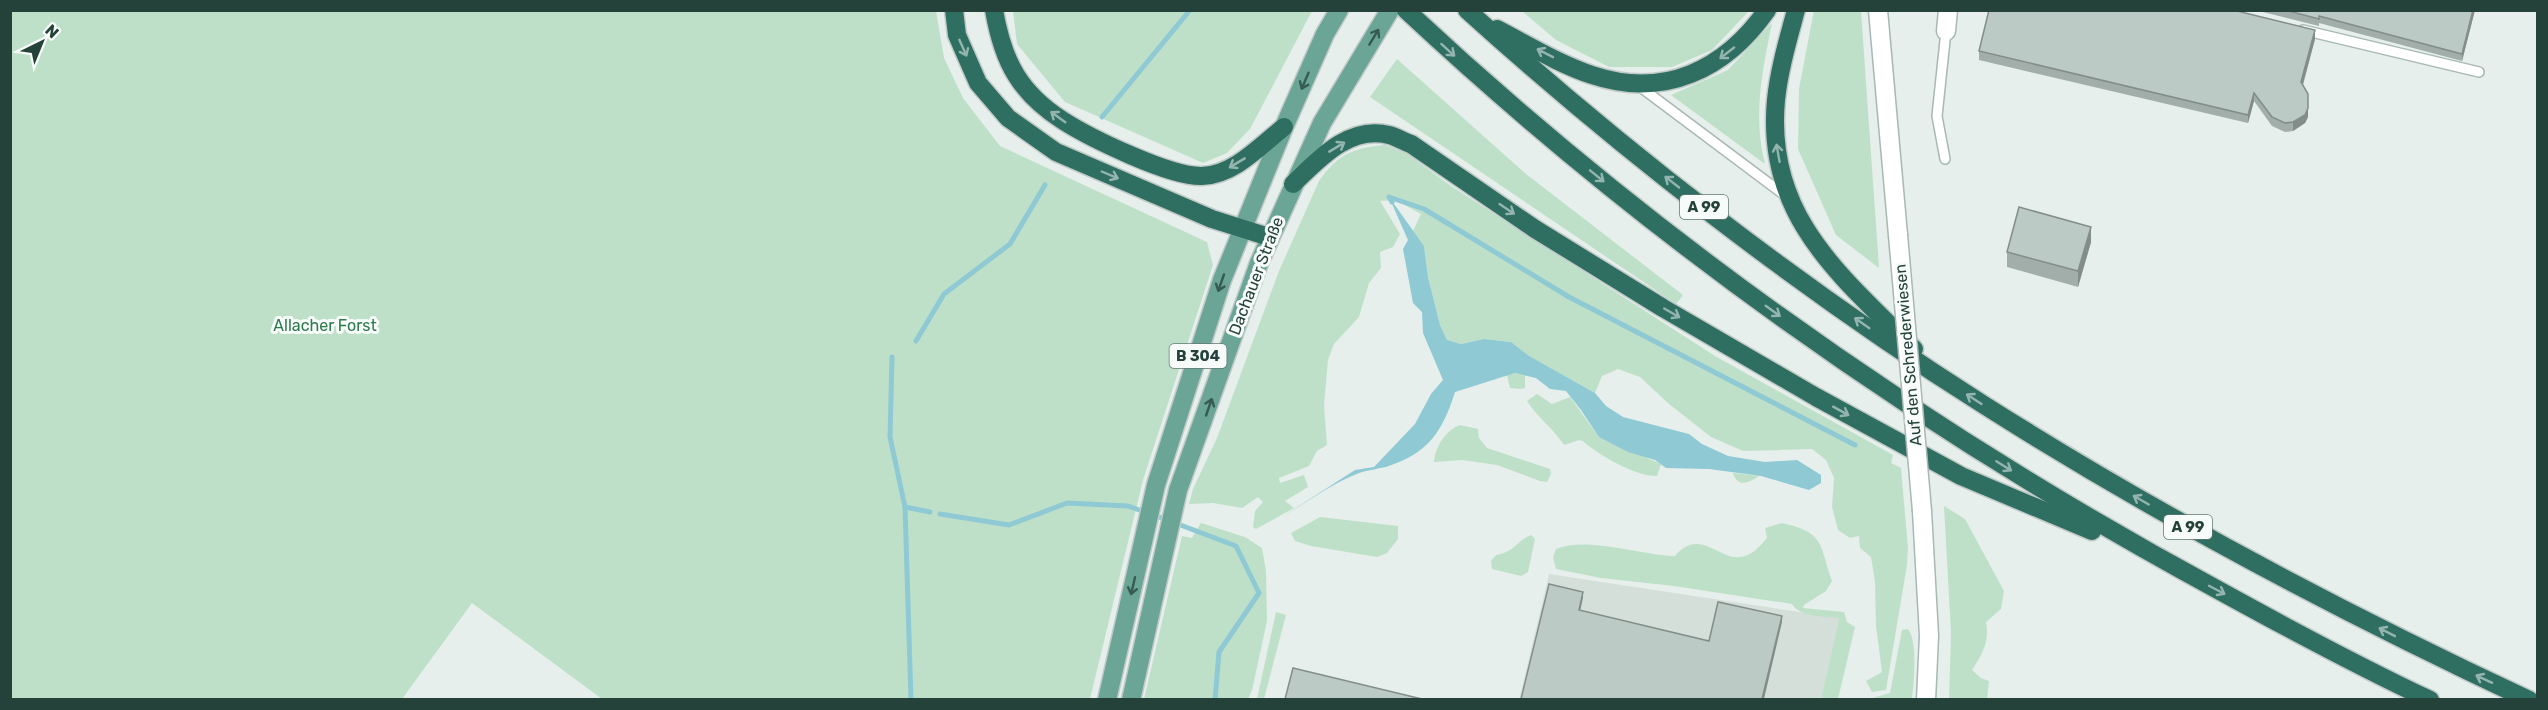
<svg xmlns="http://www.w3.org/2000/svg" width="2548" height="710" viewBox="0 0 2548 710" font-family="Rubik,sans-serif">
<style>
.built{fill:#d4dfda}
.green{fill:#bfe0c8}
.water{fill:#8ec9d4}
.lines{fill:none;stroke-linecap:round;stroke-linejoin:round}
.stream{stroke:#8ec9d4;stroke-width:5}
.service-casing{stroke:#a8b8b2;stroke-width:12}
.minor-casing{stroke:#a8b8b2;stroke-width:21}
.tertiary-casing{stroke:#a8b8b2;stroke-width:21}
.primary-casing{stroke:#c2cac8;stroke-width:21}
.motorway-casing{stroke:#c2cac8;stroke-width:21}
.service{stroke:#fff;stroke-width:9}
.minor{stroke:#fff;stroke-width:18}
.tertiary{stroke:#fff;stroke-width:18}
.primary{stroke:#6aa596;stroke-width:18}
.motorway{stroke:#2f6f62;stroke-width:18}
.tertiary-bridge-casing{stroke:#a8b8b2;stroke-width:21;stroke-linecap:butt}
.tertiary-bridge{stroke:#fff;stroke-width:18}
.wall{fill:#a1aea9}
.shaded-wall{fill:#838d89}
.building{fill:#bbcac4;stroke:#838d89;stroke-width:1.5}
.oneway{stroke:#365b51}
.oneway2{stroke:#93b5ae}
.labels{text-anchor:middle;dominant-baseline:central;stroke-width:6;stroke-linejoin:round;paint-order:stroke}
.shield{fill:#f7fbf9;stroke:#637a73;stroke-width:1.5}
.shield-label{font-size:15px;font-weight:bold;fill:#24423a}
.street-label{font-size:16px;fill:#24423a;stroke:#f7fbf9}
.park-label{font-size:16px;fill:#2d7a4b;stroke:#f7fbf9}
</style>
<rect width="100%" height="100%" fill="#e6efeb"/>
<polygon class="built" points="1549,574 1839,618 1821,699 1519,700"/>
<g class="green">
<polygon points="1814,10 1861,11 1879,268 1836,235 1798,149 1799,89"/>
<polygon points="10,11 936,11 944,58 963,98 1000,146 1207,242 1213,265 1143,480 1090,699 602,699 472,603 402,699 11,699"/>
<polygon points="1013,11 1013,10 1312,11 1250,129 1227,153 1203,163 1065,102 1017,44"/>
<polygon points="1522,11 1749,11 1712,50 1672,67 1609,67 1556,40"/>
<path d="M 1772,23 C 1762,72 1753,115 1765,164 L 1671,95 L 1728,70 Z"/>
<polygon points="1397,59 1526,174 1683,295 1676,304 1370,97"/>
<path d="M 1385,145 L 1406,153 L 1451,186 L 1715,356 L 1893,455 L 1891,463 L 1901,468 L 1908,548 L 1907,565 L 1886,690 L 1872,692 L 1866,681 L 1882,672 L 1876,626 L 1875,582 L 1871,557 L 1860,548 L 1859,536 L 1850,538 L 1838,530 L 1832,507 L 1834,478 L 1826,460 L 1812,449 L 1743,451 L 1711,437 L 1669,404 L 1640,377 L 1618,369 L 1602,376 L 1595,393 L 1528,356 L 1511,342 L 1484,339 L 1461,344 L 1447,340 L 1440,325 L 1428,277 L 1424,246 L 1413,231 L 1421,214 L 1396,200 L 1380,201 L 1400,234 L 1393,247 L 1380,252 L 1381,268 L 1369,283 L 1359,317 L 1334,344 L 1328,360 L 1324,405 L 1327,445 L 1317,451 L 1309,466 L 1279,478 L 1280,483 L 1304,475 L 1308,487 L 1285,501 L 1294,508 L 1256,529 L 1253,527 L 1255,511 L 1263,502 L 1258,497 L 1242,508 L 1213,503 L 1189,504 L 1193,489 L 1217,438 L 1279,271 L 1319,181 C 1338,154 1353,148 1385,145 Z"/>
<polygon points="1515,373 1525,375 1525,388 1522,389 1510,388 1507,375"/>
<path d="M 1537,394 L 1552,404 L 1570,397 L 1599,437 L 1661,464 L 1657,476 C 1637,477 1598,455 1583,441 L 1579,440 L 1564,445 C 1553,428 1537,417 1527,401 Z"/>
<path d="M 1460,425 L 1478,429 L 1479,438 L 1487,448 L 1550,469 L 1551,474 L 1547,482 L 1540,481 L 1497,465 L 1462,460 L 1434,462 C 1435,447 1446,430 1460,425 Z"/>
<path d="M 1733,473 L 1759,476 C 1749,483 1737,488 1733,473 Z"/>
<path d="M 1944,506 L 1965,519 L 2004,591 L 2001,609 L 1986,622 C 1990,641 1982,655 1972,670 L 1981,678 L 1989,681 L 1987,699 L 1949,699 L 1951,633 Z"/>
<polygon points="1320,517 1398,526 1398,539 1387,553 1377,557 1311,546 1295,541 1291,533"/>
<polygon points="1201,523 1245,537 1262,548 1266,571 1267,621 1252,690 1248,699 1144,699 1182,536 1192,538"/>
<path d="M 1782,523 C 1825,533 1819,543 1832,581 L 1826,591 L 1804,605 L 1803,608 L 1844,612 L 1847,622 L 1855,627 L 1838,699 L 1821,699 L 1839,618 C 1824,616 1801,618 1792,604 L 1674,586 L 1601,578 L 1556,569 L 1553,557 L 1556,549 C 1587,536 1639,555 1675,556 C 1699,527 1719,560 1740,557 C 1752,556 1760,546 1767,538 L 1765,528 Z"/>
<path d="M 1531,535 L 1535,539 L 1528,572 L 1521,576 L 1492,569 L 1491,561 L 1496,555 C 1515,552 1515,542 1531,535 Z"/>
<polygon points="1276,612 1286,615 1264,699 1257,699"/>
<path d="M 1908,629 C 1918,642 1914,682 1912,699 L 1869,699 L 1890,693 L 1902,630 Z"/>
</g>
<path class="water" d="M 1389,197 L 1424,246 L 1428,277 L 1440,325 L 1447,340 L 1461,344 L 1484,339 L 1511,342 L 1529,356 L 1595,393 L 1606,406 L 1623,417 L 1689,434 L 1702,444 L 1728,456 L 1765,462 L 1797,460 L 1821,475 L 1821,483 L 1809,490 L 1761,476 L 1709,469 L 1666,468 L 1655,460 L 1628,452 L 1599,437 L 1581,410 L 1566,391 L 1550,389 L 1536,378 L 1515,373 L 1455,392 C 1442,433 1428,453 1386,467 C 1377,469 1368,470 1359,473 C 1331,484 1307,502 1282,517 L 1355,470 L 1374,467 L 1415,424 L 1431,394 L 1443,380 L 1423,333 L 1422,312 L 1413,303 L 1403,249 L 1408,240 Z"/>
<g class="lines">
<g class="stream">
<polyline points="1102,117 1190,10"/>
<polyline points="1392,202 1389,197 1424,209 1569,297 1855,445"/>
<polyline points="916,341 944,294 1010,244 1045,185"/>
<polyline points="892,357 890,437 905,507 930,512"/>
<polyline points="905,507 911,700"/>
<polyline points="940,514 1009,525 1067,503 1128,506 1145,512"/>
<polyline points="1154,515 1236,546 1259,593 1219,652 1215,700"/>
</g>
<g class="service-casing">
<g id="service">
<polyline points="2303,30 2479,72"/>
<polyline points="1639,86 1786,196"/>
<polyline points="1945,159 1937,116 1946,31"/>
</g>
</g>
<g class="minor-casing">
<polyline id="minor" points="1946,31 1948,10"/>
</g>
<g class="tertiary-casing">
<g id="tertiary">
<polyline points="1878,10 1898,235"/>
<polyline points="1922,511 1929,636 1926,700"/>
</g>
</g>
<g class="primary-casing">
<g id="primary">
<polyline points="1107,700 1156,485 1222,280 1284,127 1325,34 1339,10"/>
<polyline points="1131,700 1178,490 1259,263 1322,123 1390,10"/>
</g>
</g>
<g class="motorway-casing">
<g id="motorway">
<polyline points="954,10 957,35 978,83 1008,118 1056,152 1212,219 1269,237"/>
<path d="M 994,10 C 998,33 1004,56 1016,75 C 1027,93 1045,109 1062,120 C 1090,138 1170,177 1202,176 C 1234,175 1260,146 1284,127"/>
<path d="M 1406,10 C 1650,238 1926,432 2220,591 C 2289,629 2358,666 2430,700"/>
<path d="M 1467,10 C 1625,153 1804,291 1984,405 C 2159,516 2341,612 2529,700"/>
<path d="M 1796,10 C 1788,40 1779,70 1776,100 C 1765,216 1840,275 1914,349"/>
<path d="M 1497,29 C 1528,45 1559,64 1592,75 C 1664,99 1725,70 1767,10"/>
<path d="M 1293,184 C 1319,159 1349,125 1389,135 C 1397,137 1404,142 1411,144 L 1535,229 L 1663,308 L 1816,397 L 1961,476 L 2092,531"/>
</g>
</g>
<use href="#service" class="service"/>
<use href="#minor" class="minor"/>
<use href="#tertiary" class="tertiary"/>
<use href="#primary" class="primary"/>
<use href="#motorway" class="motorway"/>
<g class="tertiary-bridge-casing">
<polyline id="tertiary-bridge" points="1898,235 1922,511"/>
</g>
<use href="#tertiary-bridge" class="tertiary-bridge"/>
</g>
<g class="wall">
<polygon points="2255,10 2475,10 2462,61 2319,23 2319,26"/>
<polygon points="2315,39 2303,85 2308,94 2308,117 2305,123 2293,131 2285,132 2272,126 2254,101 2248,123 1979,60 1979,51"/>
<polygon points="2091,242 2078,287 2007,267 2007,252"/>
</g>
<g class="shaded-wall">
<polygon points="2473,10 2475,10 2462,61 2462,54"/>
<polygon points="2315,30 2315,39 2301,91 2301,82"/>
<polygon points="2254,93 2254,101 2248,123 2248,115"/>
<polygon points="2308,108 2308,117 2305,123 2293,131 2293,122"/>
<polygon points="2091,227 2091,242 2078,287 2078,271"/>
<polygon points="1583,592 1583,598 1579,616 1579,610"/>
<polygon points="1782,616 1782,622 1764,699 1762,699"/>
</g>
<g class="building">
<polygon points="1989,10 2233,10 2315,30 2301,82 2308,94 2308,108 2305,115 2293,122 2285,123 2272,117 2254,93 2248,115 1979,51"/>
<polygon points="2285,10 2473,10 2462,54 2319,16 2319,19"/>
<polygon points="2019,207 2091,227 2078,271 2007,252"/>
<polygon points="1549,584 1583,592 1579,610 1709,641 1718,602 1782,616 1762,699 1521,699"/>
<polygon points="1293,668 1422,699 1285,699"/>
</g>
<defs><path id="oneway-shaft" d="M-6 0H5M1.5-3L5.5 0L1.5 3" fill="none" stroke-width="1.6" stroke-linecap="round" stroke-linejoin="round" transform="scale(1.5)"/></defs>
<g class="oneway">
<use href="#oneway-shaft" transform="translate(1374 37) rotate(-59)"/>
<use href="#oneway-shaft" transform="translate(1305 81) rotate(113)"/>
<use href="#oneway-shaft" transform="translate(1221 283) rotate(109)"/>
<use href="#oneway-shaft" transform="translate(1209 407) rotate(-71)"/>
<use href="#oneway-shaft" transform="translate(1133 586) rotate(103)"/>
</g>
<g class="oneway2">
<use href="#oneway-shaft" transform="translate(963 48) rotate(66)"/>
<use href="#oneway-shaft" transform="translate(1448 50) rotate(42)"/>
<use href="#oneway-shaft" transform="translate(1545 53) rotate(-153)"/>
<use href="#oneway-shaft" transform="translate(1727 53) rotate(142)"/>
<use href="#oneway-shaft" transform="translate(1058 117) rotate(-144)"/>
<use href="#oneway-shaft" transform="translate(1337 147) rotate(-31)"/>
<use href="#oneway-shaft" transform="translate(1778 153) rotate(-100)"/>
<use href="#oneway-shaft" transform="translate(1237 163) rotate(149)"/>
<use href="#oneway-shaft" transform="translate(1110 175) rotate(23)"/>
<use href="#oneway-shaft" transform="translate(1597 176) rotate(39)"/>
<use href="#oneway-shaft" transform="translate(1672 182) rotate(-142)"/>
<use href="#oneway-shaft" transform="translate(1507 209) rotate(34)"/>
<use href="#oneway-shaft" transform="translate(1773 311) rotate(36)"/>
<use href="#oneway-shaft" transform="translate(1672 313) rotate(30)"/>
<use href="#oneway-shaft" transform="translate(1862 323) rotate(-145)"/>
<use href="#oneway-shaft" transform="translate(1974 399) rotate(-147)"/>
<use href="#oneway-shaft" transform="translate(1841 411) rotate(29)"/>
<use href="#oneway-shaft" transform="translate(2004 466) rotate(32)"/>
<use href="#oneway-shaft" transform="translate(2141 500) rotate(-150)"/>
<use href="#oneway-shaft" transform="translate(2217 590) rotate(28)"/>
<use href="#oneway-shaft" transform="translate(2387 632) rotate(-153)"/>
<use href="#oneway-shaft" transform="translate(2484 679) rotate(-155)"/>
</g>
<g class="labels">
<g class="shield">
<rect x="1680" y="195" width="48" height="24" rx="4.5"/>
<rect x="1169.5" y="344" width="57" height="24" rx="4.5"/>
<rect x="2164" y="515" width="48" height="24" rx="4.5"/>
</g>
<g class="shield-label">
<text x="1704" y="207">A 99</text>
<text x="1198" y="356">B 304</text>
<text x="2188" y="527">A 99</text>
</g>
<g class="street-label">
<text transform="translate(1256 276) rotate(-69)">Dachauer Straße</text>
<text transform="translate(1908 355) rotate(-95)">Auf den Schrederwiesen</text>
</g>
<g class="park-label">
<text x="325" y="325">Allacher Forst</text>
</g>
</g>
<rect width="2548" height="710" fill="none" stroke="#24423a" stroke-width="24"/>
<g transform="translate(42 42) rotate(43)" stroke="#f7fbf9" stroke-width="4.5" paint-order="stroke">
<path d="M0-4.5L10 22L0 15L-10 22Z" fill="#24423a"/>
<text y="-9" font-size="16" font-weight="bold" text-anchor="middle" fill="#24423a">N</text>
</g>
</svg>
